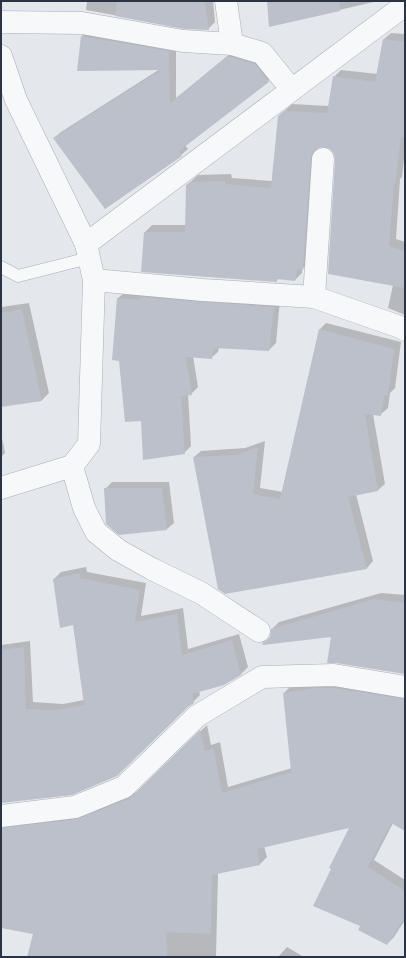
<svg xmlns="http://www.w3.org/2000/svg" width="406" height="958" viewBox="0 0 406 958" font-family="Karla,sans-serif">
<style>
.shadow{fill:#0003}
.building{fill:#bbc0ca}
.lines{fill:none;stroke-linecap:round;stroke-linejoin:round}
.service-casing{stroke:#a9aeb7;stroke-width:13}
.minor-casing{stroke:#a9aeb7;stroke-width:23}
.service{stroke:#f7f8fa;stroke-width:12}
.minor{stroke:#f7f8fa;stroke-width:22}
</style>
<rect width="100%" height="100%" fill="#e4e7ec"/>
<g class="shadow">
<polygon points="87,1 213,1 215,22 208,29 185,28 86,10"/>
<polygon points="268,1 378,1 270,26"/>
<polygon points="89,29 176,45 176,98 235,50 275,74 268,81 185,145 188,149 181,155 54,138 61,132 160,69 78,70 82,36"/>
<polygon points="391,33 405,34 405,149 402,177 400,179 396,239 405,242 405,315 388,308 393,285 336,160 335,153 330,148 318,147 317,150 310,262 302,269 302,273 295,280 279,278 276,281 145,232 152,225 186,225 187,185 198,175 231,174 232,178 272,181 279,116 292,104 329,106 334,77 341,70 378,74 384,39"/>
<polygon points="125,292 280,300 276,343 269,350 219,347 218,352 211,358 193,356 198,387 191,394 188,394 191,446 184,453 142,420 118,298"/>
<polygon points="29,303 49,393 42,400 1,406 1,307"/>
<polygon points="326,323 401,342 395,388 390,393 388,408 381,414 373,414 385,484 378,490 356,494 373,561 367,568 194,457 201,451 245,448 265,441 260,488 283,492 320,329"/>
<polygon points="1,433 5,453 1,457"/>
<polygon points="112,482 169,482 174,523 167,529 105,489"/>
<polygon points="86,567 87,572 146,583 141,616 183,608 188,649 239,634 248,667 241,674 199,691 200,695 193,702 1,802 1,645 30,641 33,702 63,704 84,700 74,624 54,579 61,572"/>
<polygon points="381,593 405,595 405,673 333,636 264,643 271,636 272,629 279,622"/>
<polygon points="324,682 405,692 405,829 393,823 374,860 405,880 405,920 394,937 387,944 362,926 351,826 264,846 267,857 260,864 218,873 216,957 28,957 35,934 1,927 1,819 84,813 137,792 207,725 211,745 220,742 228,787 292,768 284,693 291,686"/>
<polygon points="287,947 304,957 278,957"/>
</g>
<g class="building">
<polygon points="117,1 205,1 209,30 184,29 115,16"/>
<polygon points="267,1 339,1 340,11 269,27"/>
<polygon points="81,36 169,51 170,104 227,56 255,64 269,82 179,151 182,156 105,209 53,138 161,70 77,71"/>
<polygon points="383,39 405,42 405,137 401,137 395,185 394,185 389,246 405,251 405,288 328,274 335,160 334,154 330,149 323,147 318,148 313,152 311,158 303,270 297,269 295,281 277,279 277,282 141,272 144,232 185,232 186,185 190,182 225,181 225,184 271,188 278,116 284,111 327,113 333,76 375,82"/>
<polygon points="140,297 274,307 269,351 214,348 212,359 186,357 192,395 181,396 185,454 143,460 141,421 125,422 119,361 112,360 117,298 139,300"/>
<polygon points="22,309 42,401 1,407 1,313"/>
<polygon points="319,329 394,349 388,396 384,395 381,416 365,414 378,491 348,497 367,569 225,594 218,589 193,457 237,455 258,447 253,494 280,499"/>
<polygon points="104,488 162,488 167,530 119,535 106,524"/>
<polygon points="80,573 80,578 140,590 135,622 177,614 182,655 232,640 241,675 224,685 192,694 194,703 188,707 117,776 72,795 1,803 1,650 24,647 26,709 55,710 84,705 73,625 60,628 53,579"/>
<polygon points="374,599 405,603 405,674 336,663 327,663 331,637 263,645 262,643 270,638 271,629"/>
<polygon points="316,688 333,688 405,699 405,831 391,823 368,867 405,891 405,917 387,945 358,930 360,926 313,906 331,869 329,868 349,828 257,849 260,865 212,875 211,934 166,932 167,957 27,957 33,934 1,928 1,828 77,819 129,799 200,730 205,751 213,748 222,793 291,772 283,693"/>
</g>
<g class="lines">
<g class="service-casing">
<polyline id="service" points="1,267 18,276 89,258"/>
</g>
<g class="minor-casing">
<g id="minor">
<polyline points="226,1 232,44"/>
<polyline points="1,22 82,23 183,41 232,44 262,53 292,90"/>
<polyline points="1,56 16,100 86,244 94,280 89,444 72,466 1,488"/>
<polyline points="86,244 405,5"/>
<polyline points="94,280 203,290 314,297 400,327 405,330"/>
<polyline points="314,297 323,159"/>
<polyline points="72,466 84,508 96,532 118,550 152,569 201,593 259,631"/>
<polyline points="1,816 75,807 124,787 197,716 262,677 334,675 405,687"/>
</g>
</g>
<use href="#service" class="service"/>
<use href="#minor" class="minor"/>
</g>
<rect width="406" height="958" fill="none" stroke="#2b3445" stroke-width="4"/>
</svg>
